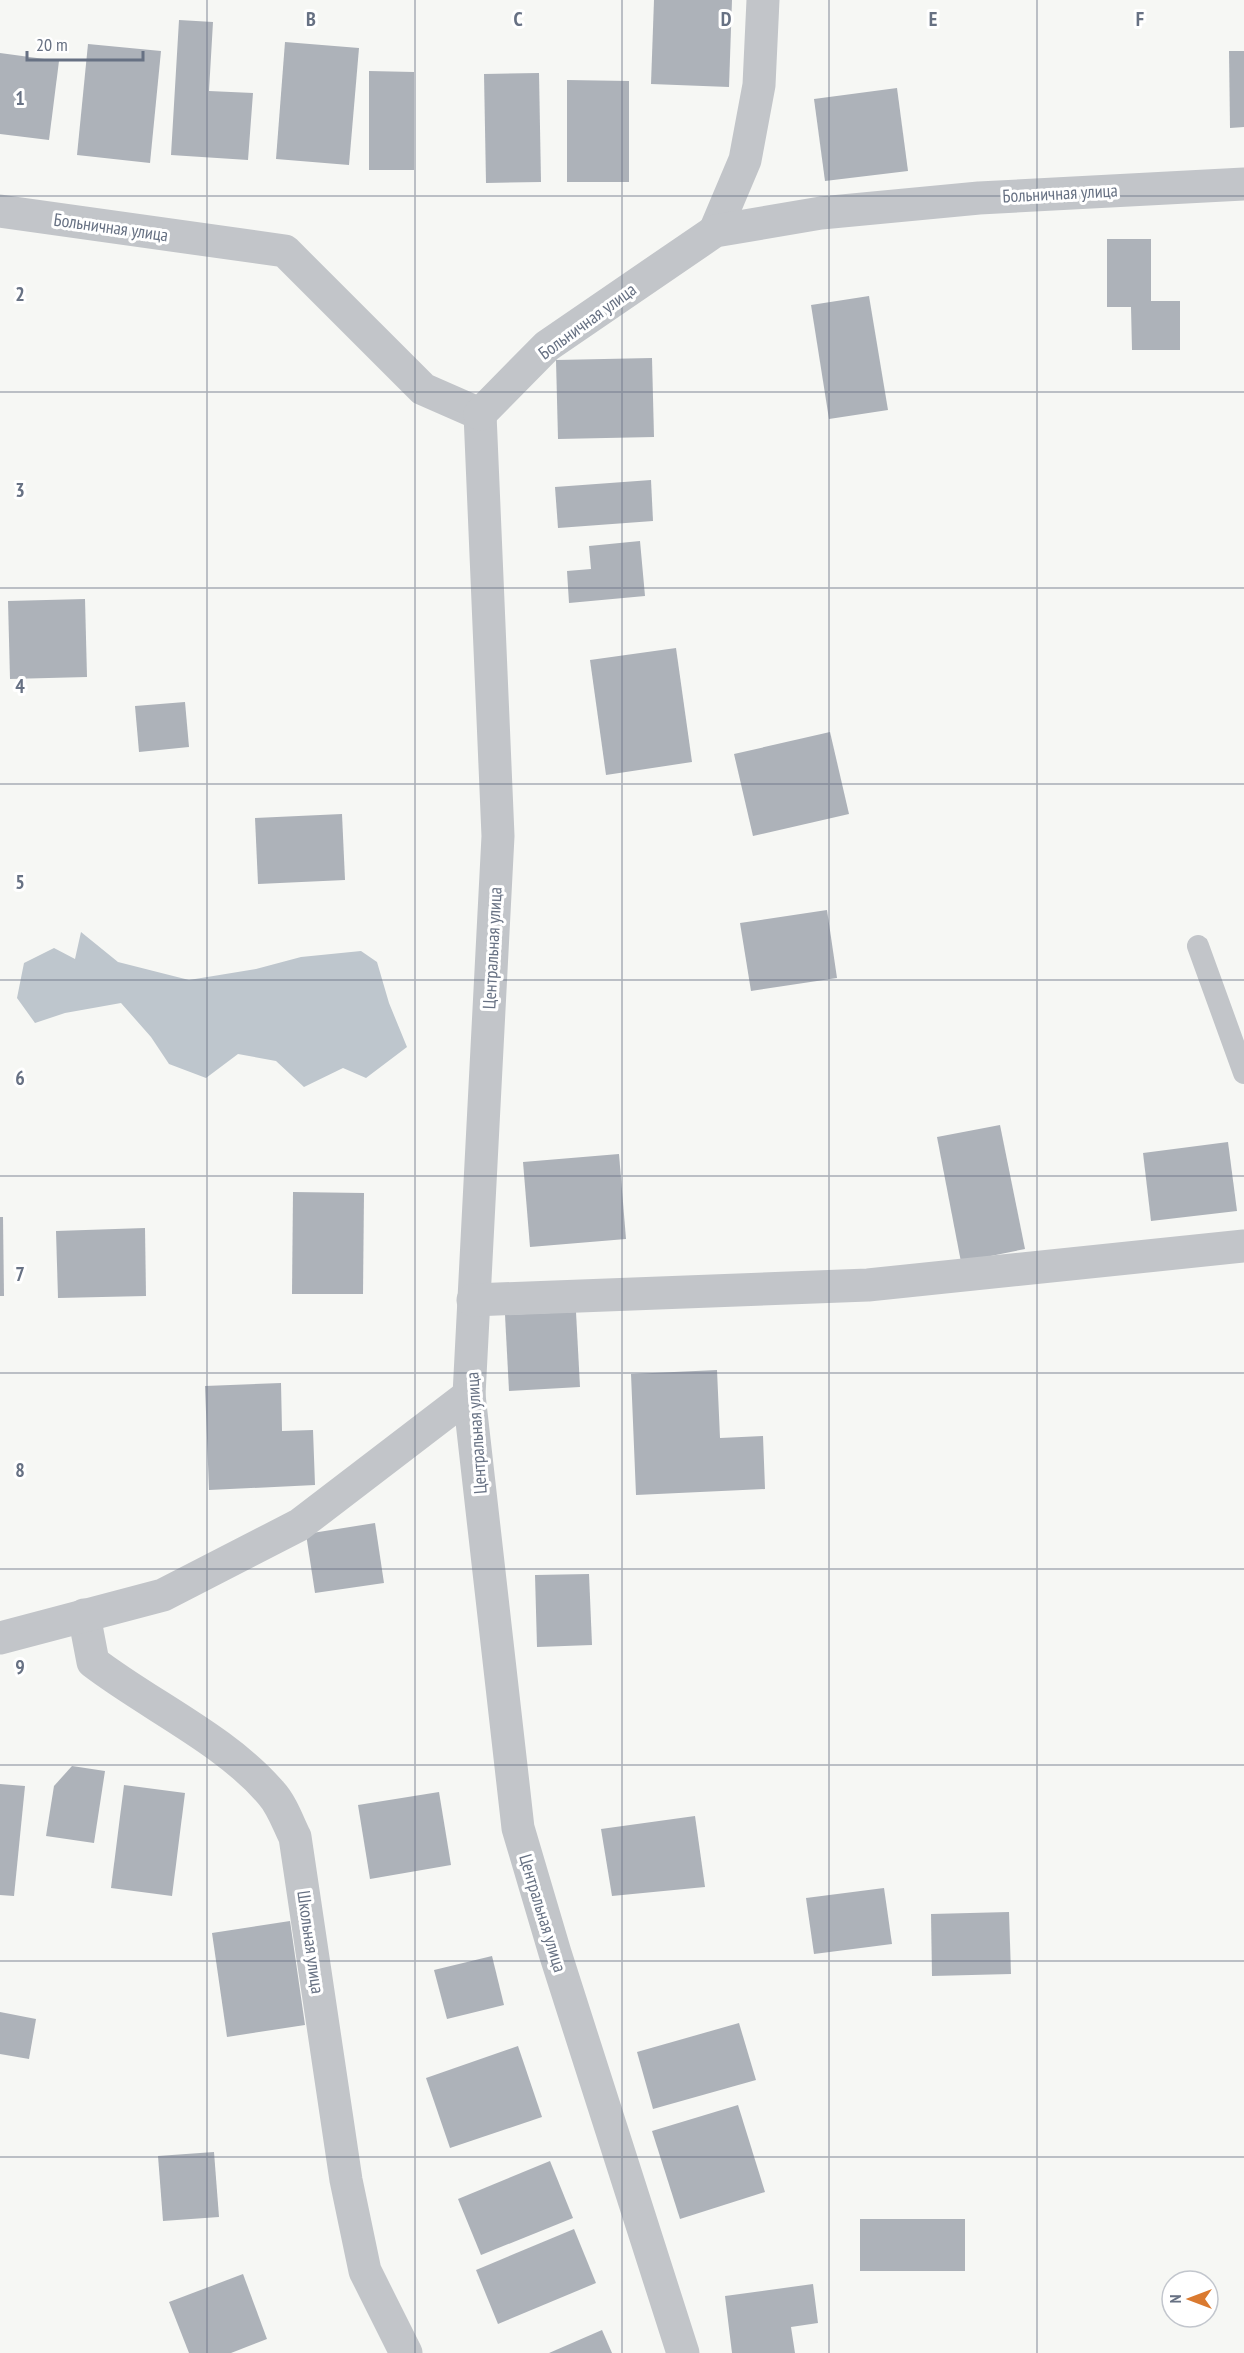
<svg xmlns="http://www.w3.org/2000/svg" width="1244" height="2353" viewBox="0 0 1244 2353" font-family="'PT Sans Narrow',sans-serif">
<style>
.water{fill:#bec6cd}
.building{fill:#adb2b9}
.lines{fill:none;stroke-linecap:round;stroke-linejoin:round}
.service{stroke:#c2c5c9;stroke-width:22}
.minor{stroke:#c2c5c9;stroke-width:33}
.grid{fill:none;stroke:#677183;stroke-width:1.5;stroke-opacity:0.55}
.labels{text-anchor:middle;dominant-baseline:central;stroke-width:6;stroke-linejoin:round;paint-order:stroke}
.street-label{font-size:18px;fill:#677183;stroke:#fff}
.grid-label{font-size:20px;text-anchor:middle;font-weight:bold;fill:#677183;stroke:#fff;stroke-width:6;stroke-linejoin:round;paint-order:stroke}
</style>
<rect width="100%" height="100%" fill="#f6f7f4"/>
<polygon class="water" points="81,932 118,962 189,980 256,969 301,957 361,951 377,962 389,1003 407,1047 366,1078 343,1068 304,1087 276,1061 238,1054 206,1078 169,1064 151,1037 121,1003 65,1013 35,1023 17,998 24,963 54,948 75,959"/>
<g class="building">
<polygon points="654,0 732,0 729,87 651,84"/>
<polygon points="179,20 213,22 209,91 253,93 248,160 171,155"/>
<polygon points="285,42 359,48 349,165 276,159"/>
<polygon points="88,44 161,51 150,163 77,155"/>
<polygon points="1229,51 1244,51 1244,127 1230,128"/>
<polygon points="0,53 59,61 49,140 0,134"/>
<polygon points="369,71 414,72 414,170 369,170"/>
<polygon points="539,73 541,182 486,183 484,74"/>
<polygon points="567,80 629,81 629,182 567,182"/>
<polygon points="897,88 908,171 825,181 814,99"/>
<polygon points="1107,239 1151,239 1151,301 1180,301 1180,350 1132,350 1131,307 1107,307"/>
<polygon points="869,296 888,410 829,419 811,305"/>
<polygon points="652,358 654,437 558,439 556,360"/>
<polygon points="651,480 653,521 558,528 555,487"/>
<polygon points="640,541 645,596 569,603 567,571 591,569 589,546"/>
<polygon points="85,599 87,677 10,679 8,601"/>
<polygon points="676,648 692,762 606,775 590,660"/>
<polygon points="185,702 189,747 139,752 135,706"/>
<polygon points="830,732 849,814 753,836 734,754"/>
<polygon points="342,814 345,880 258,884 255,818"/>
<polygon points="827,910 837,978 751,991 740,923"/>
<polygon points="1000,1125 1025,1249 961,1262 937,1137"/>
<polygon points="1228,1142 1237,1211 1151,1221 1143,1153"/>
<polygon points="619,1154 626,1239 530,1247 523,1162"/>
<polygon points="293,1192 364,1193 363,1294 292,1294"/>
<polygon points="0,1217 3,1217 4,1296 0,1296"/>
<polygon points="145,1228 146,1296 58,1298 56,1231"/>
<polygon points="576,1312 580,1387 509,1391 505,1315"/>
<polygon points="717,1370 720,1438 763,1436 765,1489 636,1495 631,1374"/>
<polygon points="281,1383 282,1431 313,1430 315,1485 209,1490 205,1386"/>
<polygon points="375,1523 384,1583 315,1593 306,1534"/>
<polygon points="589,1574 592,1645 537,1647 535,1575"/>
<polygon points="72,1766 105,1771 94,1843 46,1836 54,1786"/>
<polygon points="0,1784 25,1786 14,1896 0,1895"/>
<polygon points="124,1785 185,1793 172,1896 111,1888"/>
<polygon points="439,1792 451,1865 370,1879 358,1805"/>
<polygon points="695,1816 705,1887 612,1896 601,1829"/>
<polygon points="884,1888 892,1944 814,1954 806,1898"/>
<polygon points="1009,1912 1011,1974 932,1976 931,1914"/>
<polygon points="290,1921 305,2025 227,2037 212,1933"/>
<polygon points="492,1956 504,2005 447,2019 434,1970"/>
<polygon points="0,2012 36,2019 29,2059 0,2054"/>
<polygon points="739,2023 756,2080 653,2109 637,2052"/>
<polygon points="518,2046 542,2117 450,2148 426,2078"/>
<polygon points="738,2105 765,2192 680,2219 652,2131"/>
<polygon points="214,2152 219,2217 163,2221 158,2156"/>
<polygon points="550,2161 573,2218 481,2255 458,2199"/>
<rect x="860" y="2219" width="105" height="52"/>
<polygon points="574,2229 596,2283 498,2324 476,2270"/>
<polygon points="243,2274 267,2339 231,2353 189,2353 169,2302"/>
<polygon points="813,2284 818,2323 791,2327 795,2353 732,2353 725,2296"/>
<polygon points="602,2330 612,2353 549,2353"/>
</g>
<g class="lines">
<polyline class="service" points="1198,946 1244,1073"/>
<g class="minor">
<polyline points="0,211 285,251 423,389 480,414"/>
<polyline points="715,231 745,160 759,85 763,0"/>
<polyline points="480,414 498,836 469,1395 518,1828 555,1953 683,2353"/>
<polyline points="480,414 547,346 715,231 821,213 979,198 1244,184"/>
<polyline points="473,1300 868,1285 1244,1246"/>
<path d="M 84,1615 L 93,1662 C 149,1705 226,1740 271,1793 C 282,1805 288,1823 295,1837 L 346,2180 L 365,2271 L 406,2353"/>
<polyline points="0,1638 163,1595 299,1525 469,1395"/>
</g>
</g>
<path class="grid" d="M 207,0 L 207,2353M 415,0 L 415,2353M 622,0 L 622,2353M 829,0 L 829,2353M 1037,0 L 1037,2353M 0,196 L 1244,196M 0,392 L 1244,392M 0,588 L 1244,588M 0,784 L 1244,784M 0,980 L 1244,980M 0,1176 L 1244,1176M 0,1373 L 1244,1373M 0,1569 L 1244,1569M 0,1765 L 1244,1765M 0,1961 L 1244,1961M 0,2157 L 1244,2157"/>
<g class="labels">
<g class="street-label">
<text transform="translate(1060 193) rotate(-3)">Больничная улица</text>
<text transform="translate(111 227) rotate(8)">Больничная улица</text>
<text transform="translate(587 321) rotate(-36)">Больничная улица</text>
<text transform="translate(492 948) rotate(-87)">Центральная улица</text>
<text transform="translate(476 1433) rotate(-94)">Центральная улица</text>
<text transform="translate(543 1913) rotate(73)">Центральная улица</text>
<text transform="translate(311 1942) rotate(82)">Школьная улица</text>
</g>
</g>
<g class="grid-label">
<text x="311" y="26">B</text>
<text x="518" y="26">C</text>
<text x="726" y="26">D</text>
<text x="933" y="26">E</text>
<text x="1140" y="26">F</text>
<text x="20" y="105">1</text>
<text x="20" y="301">2</text>
<text x="20" y="497">3</text>
<text x="20" y="693">4</text>
<text x="20" y="889">5</text>
<text x="20" y="1085">6</text>
<text x="20" y="1281">7</text>
<text x="20" y="1477">8</text>
<text x="20" y="1674">9</text>
</g>
<g transform="translate(1190 2299) rotate(270)"><circle r="28" fill="#ffffff" stroke="#c2c6cd" stroke-width="1.5"/>
<path d="M0-4.5L10 22L0 15L-10 22Z" fill="#da7a30"/>
<text y="-9" font-size="16" font-weight="bold" text-anchor="middle" fill="#677183">N</text>
</g>
<path d="M27 51v9h116v-9" fill="none" stroke="#677183" stroke-width="3"/>
<text x="36" y="51" font-size="18" fill="#677183" stroke="#ffffff" stroke-width="4.5" paint-order="stroke">20 m</text>
</svg>
